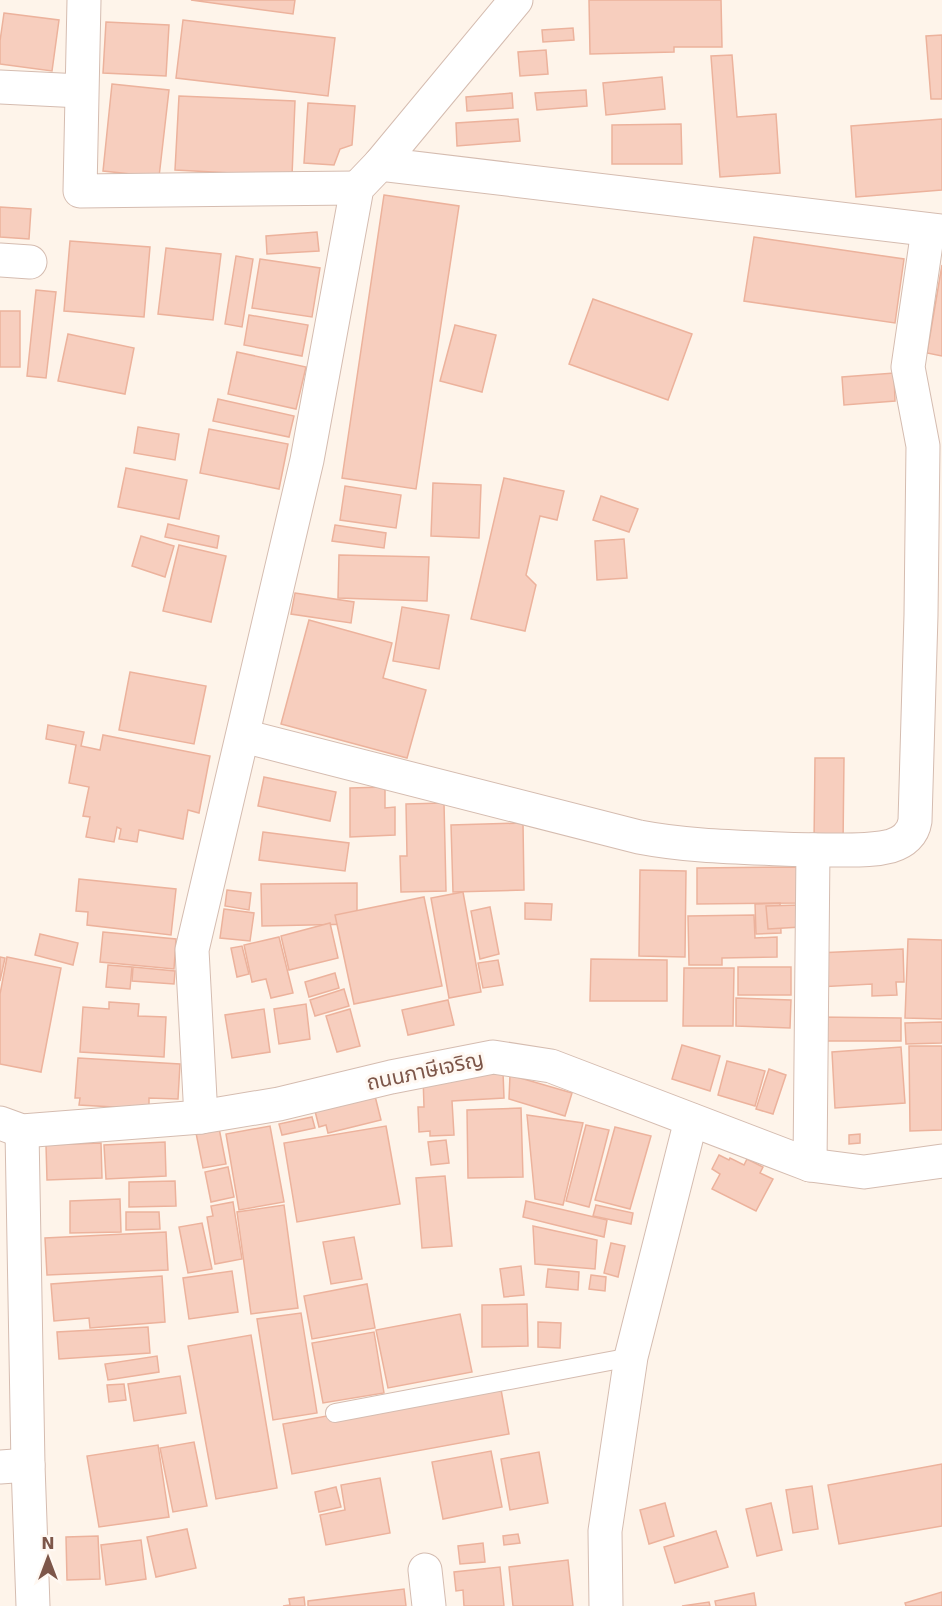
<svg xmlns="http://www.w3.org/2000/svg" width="942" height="1606" viewBox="0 0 942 1606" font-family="'DejaVu Sans','Noto Sans Thai',sans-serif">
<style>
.building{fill:#f7cebe;stroke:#ecb29c;stroke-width:1.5}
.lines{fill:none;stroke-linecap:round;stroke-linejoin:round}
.lane-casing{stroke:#d5bcb0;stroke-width:20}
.street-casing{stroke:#d5bcb0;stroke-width:35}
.lane{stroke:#fff;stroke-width:18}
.street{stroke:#fff;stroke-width:33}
.labels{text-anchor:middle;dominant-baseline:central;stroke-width:6;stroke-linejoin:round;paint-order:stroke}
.street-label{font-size:21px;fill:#7d5649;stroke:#fff8f2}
</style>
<rect width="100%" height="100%" fill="#fef4ea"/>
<g class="building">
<polygon points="191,0 295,0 293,14"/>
<polygon points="589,0 721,0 722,47 674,47 674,52 590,54"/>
<polygon points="4,13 59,20 52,71 0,64 0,41"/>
<polygon points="183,20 335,38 328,96 176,78"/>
<polygon points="106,22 169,25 166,76 103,73"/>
<polygon points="573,28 574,40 543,42 542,30"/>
<polygon points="942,35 942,99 931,99 926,36"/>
<polygon points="546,50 548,74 520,76 518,52"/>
<polygon points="732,55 737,117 776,114 780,173 720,177 711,56"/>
<polygon points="662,77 665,109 606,115 603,83"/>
<polygon points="112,84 169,90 159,177 103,171"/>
<polygon points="586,90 587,106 537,110 535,93"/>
<polygon points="512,93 513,108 467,111 466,97"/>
<polygon points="179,96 295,101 292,176 175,170"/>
<polygon points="308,103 355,106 352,145 340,149 334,165 304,163"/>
<polygon points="518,119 520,141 457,146 456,123"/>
<polygon points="942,119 942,190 856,197 851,126"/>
<polygon points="681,124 682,164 612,164 612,125"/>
<polygon points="384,195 459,206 416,489 342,478"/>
<polygon points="0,207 31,209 29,239 0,237"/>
<polygon points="317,232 319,251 267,254 266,236"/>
<polygon points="754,237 904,259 895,323 744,301"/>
<polygon points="70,241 150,247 144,317 64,311"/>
<polygon points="166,248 221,254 213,320 158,314"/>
<polygon points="236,256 253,259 242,327 225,324"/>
<polygon points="260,259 320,268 312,317 252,308"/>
<polygon points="942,265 942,356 927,353"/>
<polygon points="36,290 56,292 46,378 27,376"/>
<polygon points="593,299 692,334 668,400 569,364"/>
<rect x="0" y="311" width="20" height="56"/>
<polygon points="249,315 308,325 302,356 244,345"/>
<polygon points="455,325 496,335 482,392 440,381"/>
<polygon points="68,334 134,348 125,394 58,381"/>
<polygon points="237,352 306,367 296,409 228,394"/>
<polygon points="894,373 895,401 844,405 842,377"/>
<polygon points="218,399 294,416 289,437 213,421"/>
<polygon points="138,427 179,434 175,460 134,453"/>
<polygon points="209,429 288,444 279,489 200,473"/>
<polygon points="126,468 187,480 179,519 118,507"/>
<polygon points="504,478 564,491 557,520 540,516 526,575 536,585 525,631 471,619"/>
<polygon points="433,483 481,485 479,538 431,536"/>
<polygon points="345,486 401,495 396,528 340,520"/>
<polygon points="601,496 638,509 629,532 593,520"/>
<polygon points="168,524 219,536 217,548 165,537"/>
<polygon points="335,525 386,533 384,548 332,541"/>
<polygon points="141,536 174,546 165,577 132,566"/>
<polygon points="624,539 627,578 597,580 595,541"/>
<polygon points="179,545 226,556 211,622 163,611"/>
<polygon points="339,555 429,557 427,601 338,598"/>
<polygon points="295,593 354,602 351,623 291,614"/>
<polygon points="402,607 449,615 439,669 393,661"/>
<polygon points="309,620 392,643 383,678 426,690 407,758 281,724"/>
<polygon points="130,672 206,686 194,744 119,730"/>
<polygon points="48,725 84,732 81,746 100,750 103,735 210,756 199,813 188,810 183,839 139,830 137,842 119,839 121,829 117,827 114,842 86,837 90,817 83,816 89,787 69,783 76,745 46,739"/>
<polygon points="815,758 844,758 843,845 814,844"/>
<polygon points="264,777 336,792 330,821 258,806"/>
<polygon points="385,787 385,808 395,807 395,835 350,837 350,788"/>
<polygon points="444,803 446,891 401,892 400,856 407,856 406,804"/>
<polygon points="523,823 524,890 453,892 451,825"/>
<polygon points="263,832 349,843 345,871 259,860"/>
<polygon points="798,867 799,903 697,904 697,868"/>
<polygon points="640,870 686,871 685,957 639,956"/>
<polygon points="79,879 176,889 171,935 87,925 88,912 76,911"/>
<polygon points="357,883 357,924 262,926 261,884"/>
<polygon points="227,890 251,893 249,910 225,906"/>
<polygon points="463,892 481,992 449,998 431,898"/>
<polygon points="424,897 442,986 354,1004 335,915"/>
<polygon points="525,903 552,904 551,920 525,919"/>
<polygon points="780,903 781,933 756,934 755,904"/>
<polygon points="800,905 801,927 768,929 766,906"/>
<polygon points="490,907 499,954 480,959 471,911"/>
<polygon points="224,909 254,913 250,941 220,938"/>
<polygon points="754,915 755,938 777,937 777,957 722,958 722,965 689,965 688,916"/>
<polygon points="330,923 338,958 289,970 281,936"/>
<polygon points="103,932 176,939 174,969 100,962"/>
<polygon points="40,934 78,943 73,965 35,955"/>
<polygon points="279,937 293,993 271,998 266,979 252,982 244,945"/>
<polygon points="908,939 942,940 942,1019 905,1018"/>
<polygon points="242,946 249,974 237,977 231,948"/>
<polygon points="903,949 904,982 896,982 897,995 872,996 872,984 818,987 817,953"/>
<polygon points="0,957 5,958 0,981"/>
<polygon points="7,957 61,968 41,1072 0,1064 0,994"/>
<polygon points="591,959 667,960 667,1001 590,1001"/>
<polygon points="498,960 503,985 483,988 478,963"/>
<polygon points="108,965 132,967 130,989 106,987"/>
<polygon points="133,967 175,971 174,984 132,981"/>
<rect x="738" y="967" width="53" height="28"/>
<polygon points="684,968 734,968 733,1026 683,1026"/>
<polygon points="335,973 339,988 309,997 305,982"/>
<polygon points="344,989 349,1006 315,1016 310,1000"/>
<polygon points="736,998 791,1000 790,1028 736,1026"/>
<polygon points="448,1000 454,1025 408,1035 402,1010"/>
<polygon points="109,1002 139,1004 138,1016 166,1017 164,1057 80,1052 83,1007 109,1009"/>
<polygon points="306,1004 310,1039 279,1044 274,1009"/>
<polygon points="264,1009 270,1052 232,1058 225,1015"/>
<polygon points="350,1009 360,1046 337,1052 326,1016"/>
<polygon points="817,1017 901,1018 901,1041 817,1041"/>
<polygon points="942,1022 942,1043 906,1044 905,1023"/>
<polygon points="682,1045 720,1056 710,1091 672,1079"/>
<polygon points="909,1046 942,1046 942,1130 910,1131"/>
<polygon points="901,1047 905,1103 835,1108 832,1052"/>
<polygon points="78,1058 180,1064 178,1099 149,1098 149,1109 79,1105 80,1098 75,1098"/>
<polygon points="727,1061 765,1071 755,1106 718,1095"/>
<polygon points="769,1069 786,1075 773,1114 756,1109"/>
<polygon points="503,1072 504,1098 452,1101 454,1135 430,1136 430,1131 419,1132 418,1107 424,1107 423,1076"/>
<polygon points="510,1075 572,1093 565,1116 509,1099"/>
<polygon points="375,1096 381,1120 328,1133 326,1125 319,1127 315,1111"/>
<polygon points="521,1108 523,1177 468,1178 467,1110"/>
<polygon points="527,1115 583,1123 563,1205 535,1199"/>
<polygon points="312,1117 315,1128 282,1135 279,1124"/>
<polygon points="586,1125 609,1130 589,1207 566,1201"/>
<polygon points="270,1126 284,1202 239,1210 226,1134"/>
<polygon points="386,1126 400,1204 297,1222 284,1143"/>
<polygon points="615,1127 651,1136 630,1209 595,1200"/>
<polygon points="219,1128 226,1164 203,1168 196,1133"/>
<polygon points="860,1134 860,1143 849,1144 849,1135"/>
<polygon points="446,1140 449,1163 431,1165 428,1142"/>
<polygon points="165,1142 166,1176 106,1179 104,1145"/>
<polygon points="101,1143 102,1178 47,1180 46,1145"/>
<polygon points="719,1155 729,1160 730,1158 744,1165 747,1159 763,1167 760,1173 773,1179 756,1211 712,1189 720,1174 712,1169"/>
<polygon points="228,1167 234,1197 211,1202 205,1172"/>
<polygon points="445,1176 452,1246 422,1248 416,1178"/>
<polygon points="175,1181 176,1206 129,1207 129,1182"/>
<polygon points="120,1199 121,1232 70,1233 70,1201"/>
<polygon points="526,1201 607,1220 604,1237 523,1217"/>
<polygon points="233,1202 242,1259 215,1264 207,1217 213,1216 211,1206"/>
<polygon points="284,1205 298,1308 251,1314 237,1212"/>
<polygon points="596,1205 633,1213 631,1224 593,1216"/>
<polygon points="126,1212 159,1212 160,1229 126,1230"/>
<polygon points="202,1223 212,1269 188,1273 179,1227"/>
<polygon points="533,1226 597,1240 595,1269 535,1264"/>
<polygon points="166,1232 168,1270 47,1275 45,1238"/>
<polygon points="354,1237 362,1279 331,1284 323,1242"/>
<polygon points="611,1243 625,1246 618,1277 604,1273"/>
<polygon points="521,1266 524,1295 504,1297 500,1269"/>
<polygon points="548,1269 579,1272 578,1290 546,1287"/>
<polygon points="232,1271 238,1312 189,1319 183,1278"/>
<polygon points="591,1275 606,1277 605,1291 589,1289"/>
<polygon points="162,1276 165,1322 90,1328 89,1318 54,1321 51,1284"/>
<polygon points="367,1284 375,1328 312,1339 304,1296"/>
<polygon points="527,1304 528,1346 482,1347 482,1305"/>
<polygon points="301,1313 317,1413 273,1420 257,1319"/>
<polygon points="460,1314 472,1372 388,1388 376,1330"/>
<polygon points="538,1322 561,1323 560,1348 538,1347"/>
<polygon points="148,1327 150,1353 59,1359 57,1332"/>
<polygon points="374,1332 384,1393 323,1403 312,1343"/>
<polygon points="251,1335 277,1488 216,1499 188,1346"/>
<polygon points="157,1356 159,1372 108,1380 105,1364"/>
<polygon points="180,1376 186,1413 134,1421 128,1384"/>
<polygon points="124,1384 126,1400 109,1402 107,1385"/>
<polygon points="500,1384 509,1434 292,1474 283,1424"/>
<polygon points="194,1442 207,1506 173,1512 160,1448"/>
<polygon points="158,1445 169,1517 99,1527 87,1456"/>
<polygon points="491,1451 502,1507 443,1519 432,1462"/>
<polygon points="539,1452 548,1503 510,1510 501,1459"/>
<polygon points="942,1464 942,1526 839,1544 828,1485"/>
<polygon points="380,1478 390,1533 326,1545 320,1515 345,1510 341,1485"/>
<polygon points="812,1486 818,1529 793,1533 786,1490"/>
<polygon points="336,1487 341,1507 319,1512 315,1492"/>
<polygon points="665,1503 674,1536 649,1544 640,1510"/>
<polygon points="771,1503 782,1550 757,1556 746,1509"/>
<polygon points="187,1529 196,1568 156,1577 147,1537"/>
<polygon points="716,1531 728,1567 675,1583 664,1547"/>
<polygon points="518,1534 520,1543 504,1545 503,1536"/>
<polygon points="98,1536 100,1579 67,1580 66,1537"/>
<polygon points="141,1540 146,1579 106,1585 101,1545"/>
<polygon points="483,1543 485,1562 460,1564 458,1546"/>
<polygon points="568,1560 573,1606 513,1606 509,1567"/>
<polygon points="500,1567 504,1606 464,1606 463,1590 456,1591 454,1572"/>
<polygon points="404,1589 406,1606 308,1606 308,1601"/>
<polygon points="942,1592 942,1606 906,1606 905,1603"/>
<polygon points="754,1593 756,1606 716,1606 715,1601"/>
<polygon points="304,1597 305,1606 283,1606 290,1605 289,1599"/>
<polygon points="709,1602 710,1606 682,1606"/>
</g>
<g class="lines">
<g class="lane-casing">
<polyline id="lane" points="335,1413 631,1357"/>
</g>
<g class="street-casing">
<g id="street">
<polyline points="84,0 80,191 357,188"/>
<polyline points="0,87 81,91"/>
<polyline points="380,164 942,231"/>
<polyline points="0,260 30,262"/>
<path d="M 243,736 L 639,837 C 686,846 734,847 781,849 C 803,850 824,850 845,850 C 861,850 876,850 891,846 C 904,842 913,834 915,821 L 921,615 L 923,446 L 908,367 L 928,230"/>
<polyline points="201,1117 192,950 307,460 357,188 380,164 516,0"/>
<polyline points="0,1123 22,1131 201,1117 279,1104 391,1077 493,1057 551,1066 810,1165 864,1172 942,1161"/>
<polyline points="22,1131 28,1465 33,1606"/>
<polyline points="810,1165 813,850"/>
<polyline points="0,1467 28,1465"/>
<polyline points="425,1570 429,1606"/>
<polyline points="606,1606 605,1531 631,1357 691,1120"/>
</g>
</g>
<use href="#lane" class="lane"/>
<use href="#street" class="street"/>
</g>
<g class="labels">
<g class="street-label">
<text transform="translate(425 1071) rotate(-12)">ถนนภาษีเจริญ</text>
</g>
</g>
<g transform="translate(48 1558)" stroke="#fff8f2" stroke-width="4.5" paint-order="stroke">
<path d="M0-4.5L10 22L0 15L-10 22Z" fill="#7d5649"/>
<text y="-9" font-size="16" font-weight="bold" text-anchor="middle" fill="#7d5649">N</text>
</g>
</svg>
